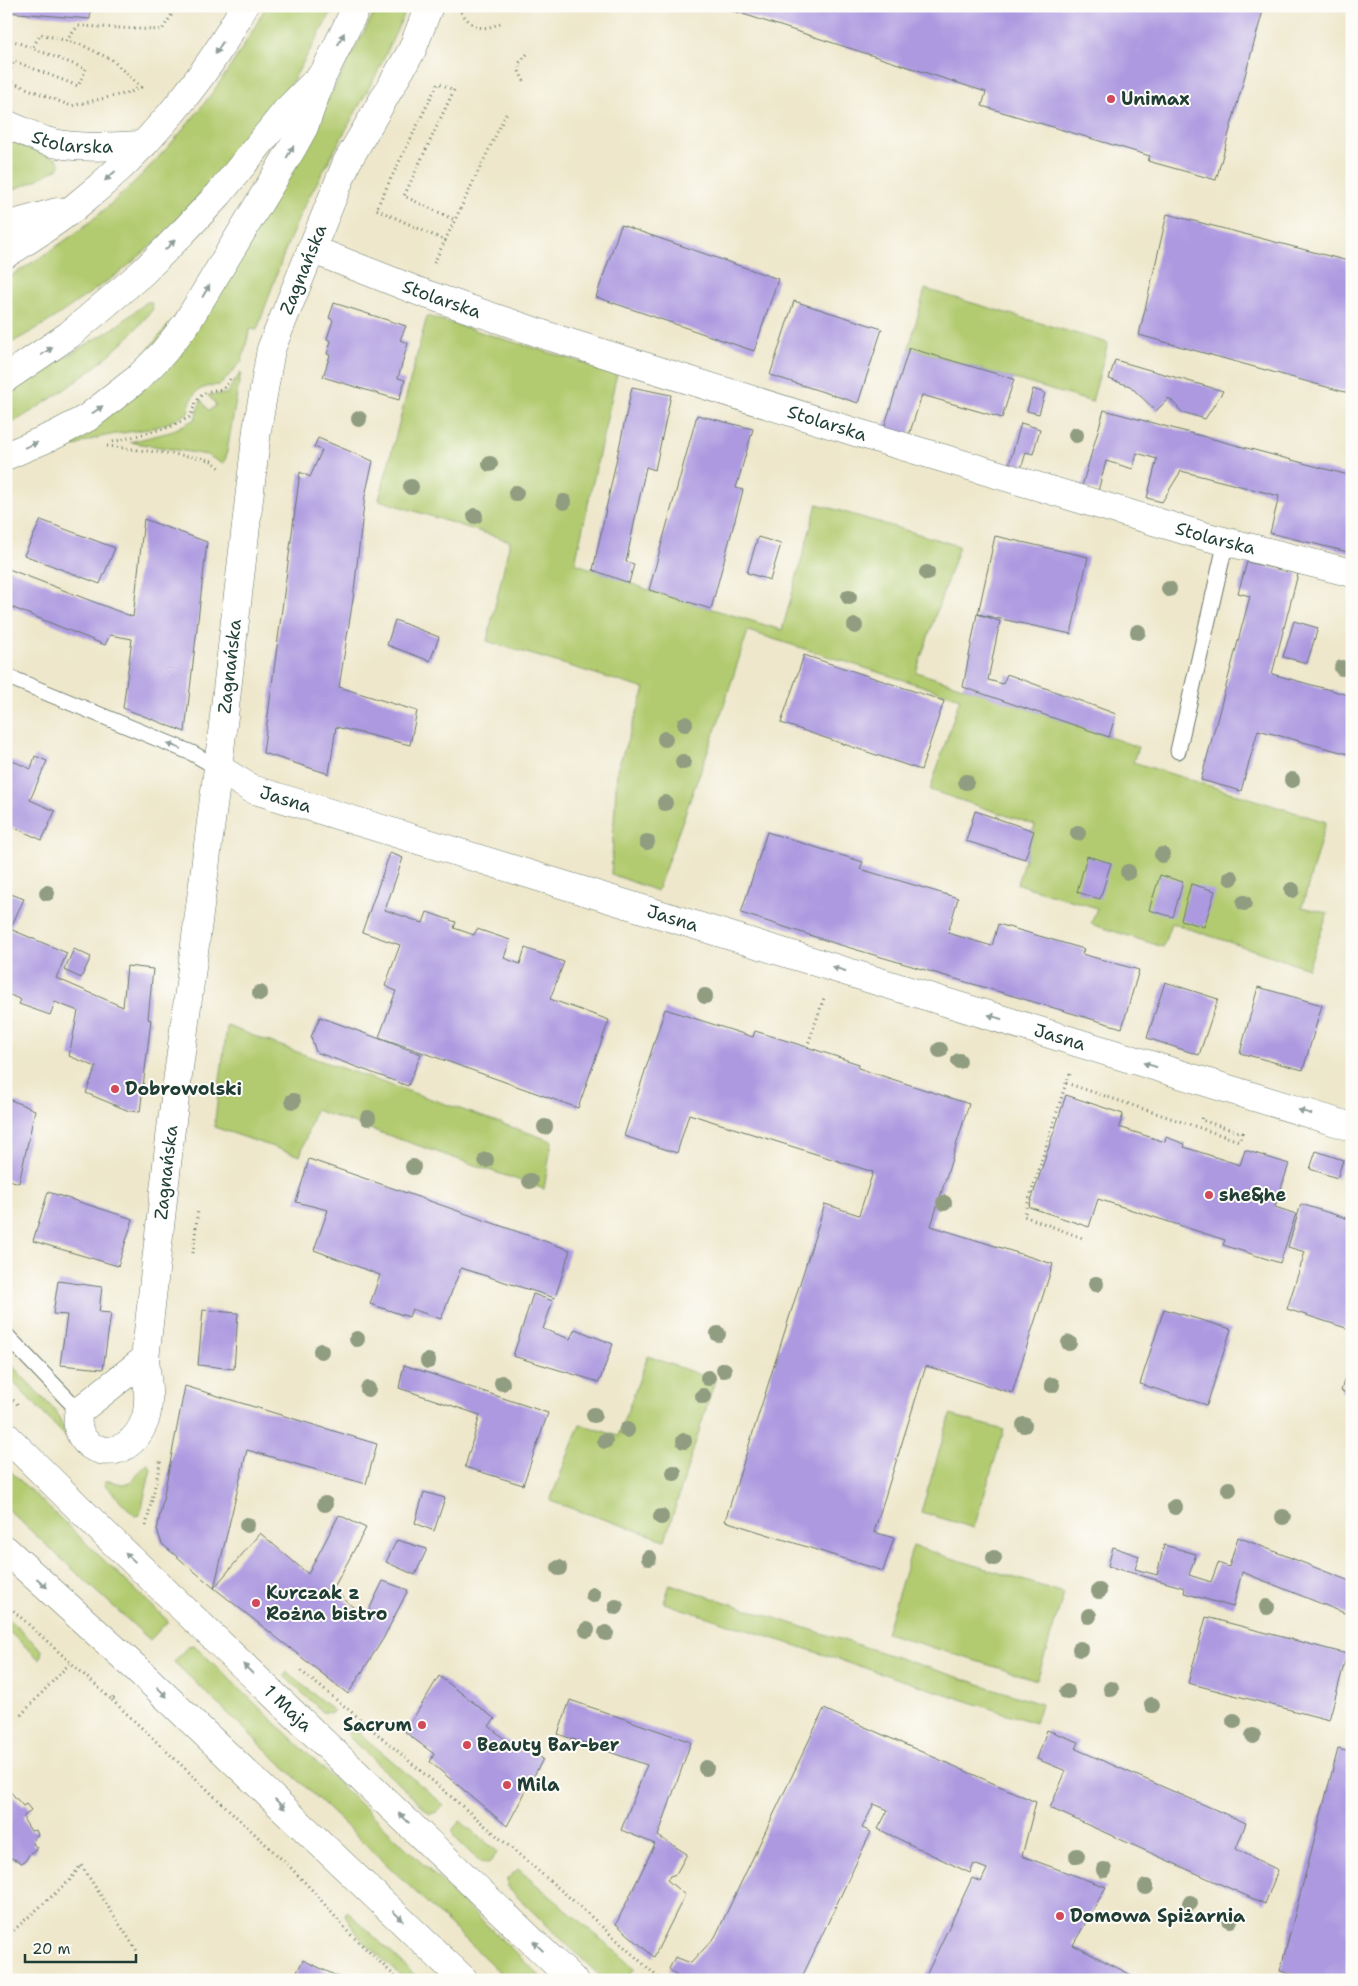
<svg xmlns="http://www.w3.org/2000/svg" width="1358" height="1986" viewBox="0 0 1358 1986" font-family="'Shantell Sans',sans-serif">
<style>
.green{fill:#b2cb70;stroke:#688452}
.building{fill:#ac99e0}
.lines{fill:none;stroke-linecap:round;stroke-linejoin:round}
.lane-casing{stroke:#677869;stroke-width:17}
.street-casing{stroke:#677869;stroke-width:29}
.secondary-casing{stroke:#677869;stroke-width:29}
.primary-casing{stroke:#677869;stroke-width:29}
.path{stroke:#677869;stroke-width:3;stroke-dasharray:1 4;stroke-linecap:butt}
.lane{stroke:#fff;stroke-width:15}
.street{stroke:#fff;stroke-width:28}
.secondary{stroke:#fff;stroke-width:28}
.primary{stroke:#fff;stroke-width:28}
.tree{fill:#909d80}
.oneway{fill:#8f9e9a}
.poi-dot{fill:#d1495b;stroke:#fdfcf7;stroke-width:2}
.labels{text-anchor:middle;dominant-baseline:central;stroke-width:4;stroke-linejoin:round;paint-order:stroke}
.poi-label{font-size:18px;font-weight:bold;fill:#1f3d34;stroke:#fdfcf7;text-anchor:start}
.street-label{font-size:18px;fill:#1f3d34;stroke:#fdfcf7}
</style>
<rect width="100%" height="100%" fill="#fdfcf7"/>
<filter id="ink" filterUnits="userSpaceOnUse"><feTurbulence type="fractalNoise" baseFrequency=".02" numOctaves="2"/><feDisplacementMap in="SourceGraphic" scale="10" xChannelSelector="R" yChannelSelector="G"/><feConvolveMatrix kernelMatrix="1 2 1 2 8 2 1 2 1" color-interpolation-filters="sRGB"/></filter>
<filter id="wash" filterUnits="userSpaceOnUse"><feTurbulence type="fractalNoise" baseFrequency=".0096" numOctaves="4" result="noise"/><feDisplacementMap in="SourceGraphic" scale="20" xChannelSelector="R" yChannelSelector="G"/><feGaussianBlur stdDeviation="1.12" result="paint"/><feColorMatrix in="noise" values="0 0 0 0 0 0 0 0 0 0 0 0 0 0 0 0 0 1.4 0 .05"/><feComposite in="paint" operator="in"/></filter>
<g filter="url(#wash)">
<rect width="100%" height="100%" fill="#eee7cb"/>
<g class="green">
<path d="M 266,6 L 335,6 L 291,84 L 255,135 L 158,240 L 123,270 L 48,322 L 6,346 L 6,279 C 35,261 65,242 91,221 C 162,162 224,88 266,6 Z"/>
<path d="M 378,6 L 408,6 L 377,73 L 303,208 L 286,248 L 257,330 L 250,329 L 242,361 L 220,385 C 198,387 192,391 188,413 C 177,419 165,425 152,428 C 124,434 101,433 74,447 L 70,442 L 258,219 L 333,90 Z"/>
<polygon points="6,139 57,159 60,165 59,168 33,182 6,192"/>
<polygon points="925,289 1108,343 1092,402 909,348"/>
<path d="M 147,302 L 151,302 L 153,309 C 113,360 60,394 6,427 L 6,392 L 114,328 Z"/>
<polygon points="427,316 617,373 575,563 649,590 782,630 817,504 959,546 916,672 997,698 1138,747 1133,762 1326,822 1302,907 1328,913 1308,968 1171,923 1163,947 1091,924 1097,908 1017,884 1035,825 930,790 960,698 748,631 719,720 657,891 611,874 617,770 645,689 487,641 510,541 379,500"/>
<polygon points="241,372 225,462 223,464 207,455 130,442 170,432 195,419 201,400 209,411 216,405 208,395 226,394"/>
<polygon points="227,1026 327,1063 552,1141 544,1189 315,1110 300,1156 214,1127"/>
<polygon points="648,1356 715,1380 665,1540 550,1501 580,1424 618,1436"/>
<polygon points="6,1359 57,1413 69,1440 6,1375"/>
<polygon points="950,1415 1004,1430 974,1528 921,1512"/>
<path d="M 148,1464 L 151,1469 L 140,1515 L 135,1516 L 105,1485 L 105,1481 C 112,1480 120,1485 127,1484 C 134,1483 140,1468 148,1464 Z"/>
<polygon points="6,1467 168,1621 150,1640 6,1508"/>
<polygon points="913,1546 1064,1593 1037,1680 886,1633"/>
<polygon points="670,1584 1041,1704 1035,1723 664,1603"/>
<polygon points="6,1617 42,1650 40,1660 6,1629"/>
<polygon points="194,1645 544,1980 508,1980 174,1662 188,1646"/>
<polygon points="287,1672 334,1711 332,1713 323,1712 284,1676"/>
<polygon points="351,1726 444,1805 437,1812 430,1814 348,1736 348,1730"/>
<polygon points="460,1821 498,1852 489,1863 481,1863 454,1837 453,1829"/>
<polygon points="518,1869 635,1968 625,1980 604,1980 507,1887 507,1879"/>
<polygon points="347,1911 420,1980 405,1980 360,1938 345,1915"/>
</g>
<g id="blocks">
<g class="building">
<polygon points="6,6 91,6 90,19 6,12"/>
<polygon points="1261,6 1264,7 1216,180 1148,161 1150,156 982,106 986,92 721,7"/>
<polygon points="1167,214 1352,262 1352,394 1139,335"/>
<polygon points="621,225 778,279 754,351 596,297"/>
<polygon points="794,301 882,329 858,403 770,375"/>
<polygon points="334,303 406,326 400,340 408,343 398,378 405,380 399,400 323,377 330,355 327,354 331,341 327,339 333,320 329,318"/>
<polygon points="909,348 1014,379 1002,418 922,395 909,435 884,428"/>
<polygon points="1115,360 1223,391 1205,419 1182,412 1169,398 1156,411 1130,386 1109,379"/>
<polygon points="632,387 671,395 655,470 646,467 626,562 634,564 629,583 593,570"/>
<polygon points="1033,389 1045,393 1039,414 1027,411"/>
<polygon points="1104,410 1352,476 1352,553 1270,533 1279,496 1181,471 1162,502 1147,498 1157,459 1137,453 1133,469 1106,461 1098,491 1082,486"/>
<polygon points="697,415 753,429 736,488 743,490 711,609 649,590"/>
<polygon points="1021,423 1040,429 1033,454 1026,452 1021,469 1009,465"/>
<polygon points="318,438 373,461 365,496 353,599 339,687 417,711 410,745 336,727 329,774 263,753 300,472 310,477 322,450 314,447"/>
<polygon points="144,519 207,542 185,732 123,708 132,639 110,635 105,645 6,605 6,568 133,617"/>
<polygon points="41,520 115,548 100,584 24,555"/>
<polygon points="995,536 1088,557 1071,634 978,614"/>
<polygon points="758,537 781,544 770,580 747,573"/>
<polygon points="1247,562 1298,574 1272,674 1352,696 1352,755 1258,730 1241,791 1201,780 1250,596 1238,593"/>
<polygon points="977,614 1000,621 988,680 1003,684 1007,674 1116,714 1109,737 963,687"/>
<polygon points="395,620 439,637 430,661 387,645"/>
<polygon points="1294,621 1318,628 1307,663 1283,657"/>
<polygon points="804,655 944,701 921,770 781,723"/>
<polygon points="35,756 47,761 30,800 55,811 42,840 6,824 6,758 31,769"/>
<polygon points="975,811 1034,831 1025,859 966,841"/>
<polygon points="767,832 863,862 860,869 958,898 948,933 992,946 998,924 1084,949 1082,954 1139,970 1122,1028 837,944 741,913"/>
<polygon points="390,853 403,858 385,910 423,923 427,912 456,922 454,928 474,935 477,929 510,940 504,958 520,964 525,948 564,962 550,999 609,1020 578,1108 379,1037 396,991 385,986 400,945 362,932"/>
<polygon points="1087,856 1111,863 1100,899 1077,892"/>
<polygon points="1160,875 1183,882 1173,917 1149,910"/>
<polygon points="1191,884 1215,891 1204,927 1181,920"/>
<polygon points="6,892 24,899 10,929 67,953 56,978 123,1007 127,966 153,969 148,1019 151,1020 140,1112 129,1111 86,1093 96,1067 69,1056 78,1011 55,1002 50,1015 19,1004 21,1000 6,993"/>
<polygon points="74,949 91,957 81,978 64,970"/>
<polygon points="1165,982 1218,999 1199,1055 1147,1038"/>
<polygon points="1258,987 1322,1005 1303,1070 1240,1053"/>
<polygon points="665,1009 753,1037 755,1031 807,1047 859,1064 858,1068 969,1104 931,1226 1053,1264 1012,1393 926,1366 874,1532 894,1538 883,1571 725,1521 825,1204 859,1215 873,1172 689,1114 677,1153 624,1136"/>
<polygon points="320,1017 421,1054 408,1086 316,1052 311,1037"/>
<polygon points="1066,1095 1123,1114 1119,1127 1165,1142 1166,1137 1185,1144 1184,1147 1240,1165 1245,1150 1289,1164 1275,1207 1296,1214 1280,1263 1223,1245 1225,1240 1098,1199 1089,1227 1029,1207"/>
<polygon points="6,1098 35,1110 19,1183 6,1179"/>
<polygon points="1316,1151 1343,1160 1337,1178 1310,1169"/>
<polygon points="309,1159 570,1250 555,1298 461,1268 441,1319 412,1309 409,1317 370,1304 380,1275 314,1250 328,1210 296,1202"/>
<polygon points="1352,1179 1352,1194 1347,1192"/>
<polygon points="48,1192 133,1219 118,1266 33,1241"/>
<polygon points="1301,1204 1352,1220 1352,1267 1348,1280 1352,1281 1352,1321 1349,1329 1287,1309 1305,1252 1288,1247"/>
<polygon points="58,1281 102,1287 99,1312 111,1313 103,1369 60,1365 67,1315 53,1314"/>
<polygon points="533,1294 553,1301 543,1329 570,1339 575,1329 613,1344 599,1382 513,1356"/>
<polygon points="1164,1309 1231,1329 1207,1405 1140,1384"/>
<polygon points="203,1310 238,1313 234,1369 198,1365"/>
<polygon points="1351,1356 1352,1356 1352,1395 1341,1391"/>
<polygon points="404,1365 548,1413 523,1485 465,1467 480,1415 399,1388"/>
<polygon points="185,1386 377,1444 366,1484 247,1450 214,1588 260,1533 308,1574 339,1515 366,1528 333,1589 365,1618 383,1581 408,1590 383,1639 348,1694 214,1588 162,1544 157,1530"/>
<polygon points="424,1492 445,1498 434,1531 415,1523"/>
<polygon points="1238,1537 1352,1582 1352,1616 1242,1572 1233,1607 1184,1593 1185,1588 1108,1566 1113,1547 1139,1556 1135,1569 1157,1575 1164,1545 1196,1554 1189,1575 1211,1582 1218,1563 1229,1567"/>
<polygon points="397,1540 427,1549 415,1575 386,1562"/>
<polygon points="1206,1617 1347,1654 1329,1720 1188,1683"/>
<polygon points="439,1676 495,1719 489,1726 502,1737 517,1748 521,1743 543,1759 507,1826 430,1762 434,1754 405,1732"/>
<polygon points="570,1700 691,1742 658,1836 687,1854 676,1874 670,1876 667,1880 685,1895 654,1957 616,1924 655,1844 621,1830 647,1765 558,1734"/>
<polygon points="824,1709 1036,1802 1022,1856 1106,1887 1073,1945 1141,1980 924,1980 972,1878 981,1882 987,1869 974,1864 970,1873 878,1829 888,1810 874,1804 862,1828 871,1832 803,1975 809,1980 681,1980 669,1969 675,1957 691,1963 715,1937"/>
<polygon points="1047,1730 1079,1742 1076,1749 1246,1823 1236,1849 1278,1870 1265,1904 1050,1808 1066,1771 1037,1759"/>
<polygon points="1352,1747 1352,1980 1313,1980 1280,1971 1338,1749 1350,1752"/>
<polygon points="6,1787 23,1806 26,1804 31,1810 24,1816 24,1820 31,1831 36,1830 38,1835 34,1837 33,1844 37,1847 34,1852 31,1852 25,1861 21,1863 19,1861 11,1858 10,1861 6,1860"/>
<polygon points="303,1960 345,1980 293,1980"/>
</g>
</g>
</g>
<g filter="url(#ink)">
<use href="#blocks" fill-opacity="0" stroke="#677869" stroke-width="1"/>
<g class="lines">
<g class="lane-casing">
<g id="lane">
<polyline points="6,676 192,753 218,768"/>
<polyline points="1178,751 1226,541"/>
<polyline points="6,1335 79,1411"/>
</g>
</g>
<g class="street-casing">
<g id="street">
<path id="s1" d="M 6,124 C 19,129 32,136 46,141 C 76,150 111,146 143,145"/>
<path id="s2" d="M 311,249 L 420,292 L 551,337 L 855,432 L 1204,536 L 1352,573"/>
<path id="s3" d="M 218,768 L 252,789 L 1352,1127"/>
<path id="s4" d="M 145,1359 C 147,1378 151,1402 145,1420 C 126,1471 68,1452 79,1411 L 145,1359 L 171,1129 L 218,768 L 257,430 L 271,349 L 347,162 L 412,50 L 429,6"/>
</g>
</g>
<g class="secondary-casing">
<g id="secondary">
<path id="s5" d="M 6,1436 L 104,1533 L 573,1980"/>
<polyline points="6,1550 139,1671 464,1980"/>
</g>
</g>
<g class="primary-casing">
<g id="primary">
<polyline points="6,226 57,212"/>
<path d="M 6,254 C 30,239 53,224 75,207 C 142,154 205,81 244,6"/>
<polyline points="6,378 69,335 143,272 184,231 219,194 286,111 324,73 357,6"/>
<polyline points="6,456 55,435 87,418 137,379 163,353 186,324 293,147 304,127 321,80"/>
</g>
</g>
<g class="path">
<path d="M 461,12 C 473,29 483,32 502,22"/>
<polyline points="6,38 32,48 41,34 82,45 112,60 141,87 131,92 71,106 6,80 14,61 78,86 86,69 32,48"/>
<polyline points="66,41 78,26 162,30 177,6"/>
<polyline points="524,81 519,71 519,63 529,52"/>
<polyline points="446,241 376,209 438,83 454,90 404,196 455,220"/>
<polyline points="434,263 507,112"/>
<path d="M 113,442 L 170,427 L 190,417 C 198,396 200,391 223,389 L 231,378"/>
<polyline points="107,446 196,457 212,461 220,468"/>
<polyline points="807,1047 824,998"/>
<polyline points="1070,1074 1066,1083 1239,1141 1242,1133 1201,1120 1202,1116"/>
<polyline points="1066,1083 1024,1216 1085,1239"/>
<polyline points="193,1253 198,1209"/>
<polyline points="6,1393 18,1405"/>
<polyline points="146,1526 161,1459"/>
<polyline points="6,1604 112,1700 117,1695"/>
<polyline points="301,1671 354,1714 577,1904 661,1980"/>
<polyline points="112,1700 291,1868 314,1892 349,1933 399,1980"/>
<polyline points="21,1715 71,1662"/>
<polyline points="6,1937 70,1880 81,1865 137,1951"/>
</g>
<use href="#lane" class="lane"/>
<use href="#street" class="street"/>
<use href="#secondary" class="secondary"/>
<use href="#primary" class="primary"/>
</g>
<g class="tree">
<circle cx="359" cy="419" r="8"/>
<circle cx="1076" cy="435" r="8"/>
<circle cx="490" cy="464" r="8"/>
<circle cx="411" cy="487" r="8"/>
<circle cx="516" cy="493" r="8"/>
<circle cx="564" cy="502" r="8"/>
<circle cx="475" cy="516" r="8"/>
<circle cx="927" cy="573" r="8"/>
<circle cx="1169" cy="589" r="8"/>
<circle cx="849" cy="597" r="8"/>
<circle cx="855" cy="626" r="8"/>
<circle cx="1138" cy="632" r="8"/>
<circle cx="1342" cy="668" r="8"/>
<circle cx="685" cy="724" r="8"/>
<circle cx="665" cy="739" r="8"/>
<circle cx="683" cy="762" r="8"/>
<circle cx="1292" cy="780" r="8"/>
<circle cx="966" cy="782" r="8"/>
<circle cx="665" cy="803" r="8"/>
<circle cx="1078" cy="833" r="8"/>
<circle cx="647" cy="842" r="8"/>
<circle cx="1162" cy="855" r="8"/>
<circle cx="1128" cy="872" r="8"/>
<circle cx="1231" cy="878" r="8"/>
<circle cx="1292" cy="890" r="8"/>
<circle cx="47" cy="893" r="8"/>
<circle cx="1244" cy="903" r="8"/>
<circle cx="260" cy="993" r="8"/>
<circle cx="705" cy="996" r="8"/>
<circle cx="940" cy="1050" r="8"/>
<circle cx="959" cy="1061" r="8"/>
<circle cx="293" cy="1101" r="8"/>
<circle cx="368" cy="1118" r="8"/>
<circle cx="545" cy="1127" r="8"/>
<circle cx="486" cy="1160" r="8"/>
<circle cx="413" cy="1167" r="8"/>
<circle cx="530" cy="1181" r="8"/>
<circle cx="944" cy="1203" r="8"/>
<circle cx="1096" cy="1284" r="8"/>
<circle cx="718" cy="1334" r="8"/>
<circle cx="357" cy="1339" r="8"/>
<circle cx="1069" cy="1343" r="8"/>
<circle cx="321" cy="1351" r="8"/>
<circle cx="428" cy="1361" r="8"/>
<circle cx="724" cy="1370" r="8"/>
<circle cx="708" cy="1378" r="8"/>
<circle cx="502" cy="1383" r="8"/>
<circle cx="1052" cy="1385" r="8"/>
<circle cx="368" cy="1389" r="8"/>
<circle cx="703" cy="1396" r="8"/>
<circle cx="594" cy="1415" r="8"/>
<circle cx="1024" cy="1425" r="8"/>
<circle cx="627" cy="1430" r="8"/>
<circle cx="605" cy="1441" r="8"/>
<circle cx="684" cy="1441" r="8"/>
<circle cx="674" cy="1473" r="8"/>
<circle cx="1229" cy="1489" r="8"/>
<circle cx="325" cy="1504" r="8"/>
<circle cx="1175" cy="1507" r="8"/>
<circle cx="661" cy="1517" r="8"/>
<circle cx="1283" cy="1517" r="8"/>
<circle cx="247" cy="1525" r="8"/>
<circle cx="649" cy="1558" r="8"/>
<circle cx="994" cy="1558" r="8"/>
<circle cx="559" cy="1568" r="8"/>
<circle cx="1099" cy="1591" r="8"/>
<circle cx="593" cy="1595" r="8"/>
<circle cx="616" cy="1607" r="8"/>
<circle cx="1267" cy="1607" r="8"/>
<circle cx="1089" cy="1616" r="8"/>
<circle cx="587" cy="1630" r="8"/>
<circle cx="606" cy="1633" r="8"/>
<circle cx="1080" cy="1649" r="8"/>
<circle cx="1111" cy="1689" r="8"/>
<circle cx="1067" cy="1692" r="8"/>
<circle cx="1152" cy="1705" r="8"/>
<circle cx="1234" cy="1721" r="8"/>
<circle cx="1253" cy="1736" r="8"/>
<circle cx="706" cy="1768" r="8"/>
<circle cx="1077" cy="1856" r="8"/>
<circle cx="1104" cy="1870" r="8"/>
<circle cx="1146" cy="1887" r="8"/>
<circle cx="1190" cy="1903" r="8"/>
<circle cx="1230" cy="1920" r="8"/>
</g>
<defs><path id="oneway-solid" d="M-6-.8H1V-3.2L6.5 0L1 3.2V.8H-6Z" transform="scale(1.25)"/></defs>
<g class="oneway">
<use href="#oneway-solid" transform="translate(341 39) rotate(-63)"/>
<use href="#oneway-solid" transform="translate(219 48) rotate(122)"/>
<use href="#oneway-solid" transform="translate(290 152) rotate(-59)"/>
<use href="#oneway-solid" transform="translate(110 176) rotate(138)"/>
<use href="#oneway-solid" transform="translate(170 245) rotate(-45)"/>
<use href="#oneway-solid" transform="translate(206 291) rotate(-59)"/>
<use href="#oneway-solid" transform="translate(47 351) rotate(-34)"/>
<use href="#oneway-solid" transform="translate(97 410) rotate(-35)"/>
<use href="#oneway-solid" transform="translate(31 445) rotate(-22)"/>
<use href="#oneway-solid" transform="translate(174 746) rotate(-157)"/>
<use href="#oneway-solid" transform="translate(839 969) rotate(-163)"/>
<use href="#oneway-solid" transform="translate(995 1017) rotate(-163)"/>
<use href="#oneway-solid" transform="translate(1150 1065) rotate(-163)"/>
<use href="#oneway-solid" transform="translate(1305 1112) rotate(-163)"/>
<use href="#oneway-solid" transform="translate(130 1557) rotate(-137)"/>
<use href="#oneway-solid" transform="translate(42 1583) rotate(42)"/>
<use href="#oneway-solid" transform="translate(248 1669) rotate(-136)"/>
<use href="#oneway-solid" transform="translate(162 1692) rotate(44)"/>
<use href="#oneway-solid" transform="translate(280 1804) rotate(44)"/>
<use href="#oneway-solid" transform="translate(404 1818) rotate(-136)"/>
<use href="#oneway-solid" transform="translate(398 1916) rotate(44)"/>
<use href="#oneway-solid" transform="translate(538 1946) rotate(-136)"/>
</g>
</g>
<g class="poi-dot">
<circle cx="1111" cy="99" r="5"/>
<circle cx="115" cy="1089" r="5"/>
<circle cx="1209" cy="1195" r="5"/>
<circle cx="256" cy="1603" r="5"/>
<circle cx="422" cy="1725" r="5"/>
<circle cx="467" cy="1745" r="5"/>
<circle cx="507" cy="1785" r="5"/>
<circle cx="1060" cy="1916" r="5"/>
</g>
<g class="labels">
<g class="poi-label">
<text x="1121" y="99">Unimax</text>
<text x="125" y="1089">Dobrowolski</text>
<text x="1219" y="1195">she&amp;he</text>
<text x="266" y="1593">Kurczak z<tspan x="266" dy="21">Rożna bistro</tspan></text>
<text x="412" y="1725" text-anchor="end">Sacrum</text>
<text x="477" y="1745">Beauty Bar-ber</text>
<text x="517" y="1785">Mila</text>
<text x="1070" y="1916">Domowa Spiżarnia</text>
</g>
<g class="street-label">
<text stroke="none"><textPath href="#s1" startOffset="70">Stolarska</textPath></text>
<text stroke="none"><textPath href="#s4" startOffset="1358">Zagnańska</textPath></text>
<text stroke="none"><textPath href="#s2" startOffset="140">Stolarska</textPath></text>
<text stroke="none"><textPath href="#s2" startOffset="545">Stolarska</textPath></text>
<text stroke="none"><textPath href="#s2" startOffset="950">Stolarska</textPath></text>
<text stroke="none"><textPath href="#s4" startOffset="952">Zagnańska</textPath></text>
<text stroke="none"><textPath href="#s3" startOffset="75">Jasna</textPath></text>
<text stroke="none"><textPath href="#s3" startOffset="480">Jasna</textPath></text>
<text stroke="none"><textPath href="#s3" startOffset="885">Jasna</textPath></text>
<text stroke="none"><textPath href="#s4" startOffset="442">Zagnańska</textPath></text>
<text stroke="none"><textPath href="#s5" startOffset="392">1 Maja</textPath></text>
</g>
</g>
<rect width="1358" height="1986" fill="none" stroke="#fdfcf7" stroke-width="25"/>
<path d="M25 1954v8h111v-8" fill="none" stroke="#1f3d34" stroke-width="2.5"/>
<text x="32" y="1954" font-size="15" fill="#1f3d34" stroke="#fdfcf7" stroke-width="4" paint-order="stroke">20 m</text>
</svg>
